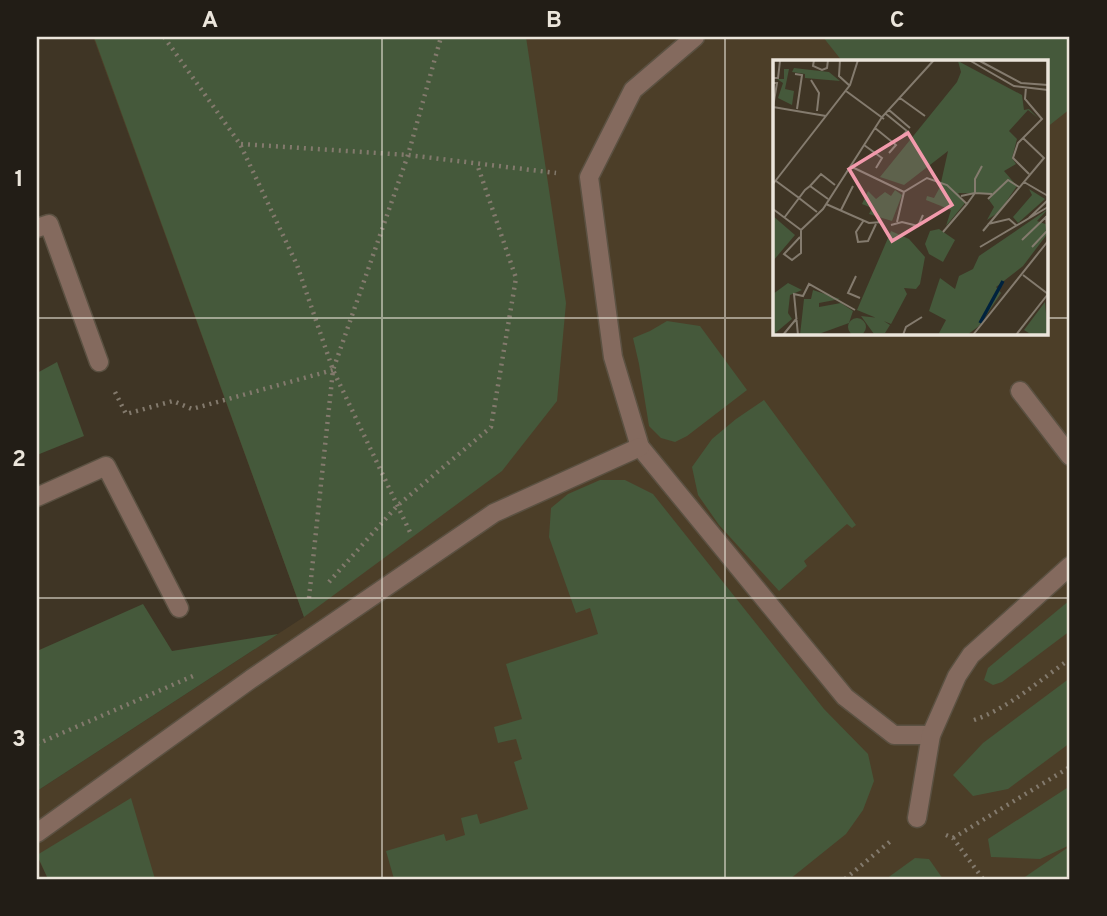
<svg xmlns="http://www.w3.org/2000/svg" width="1107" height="916" viewBox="0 0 1107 916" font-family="Overpass,sans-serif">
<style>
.built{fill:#4c3e28;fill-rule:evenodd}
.green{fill:#45593b}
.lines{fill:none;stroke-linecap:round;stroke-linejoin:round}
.minor-casing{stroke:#5b5142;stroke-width:21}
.path{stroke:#837a6d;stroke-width:4.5;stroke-dasharray:2 5;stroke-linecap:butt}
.minor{stroke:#846a5e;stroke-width:18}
.grid{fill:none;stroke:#ebe5db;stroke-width:2;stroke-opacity:0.55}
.inset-river{fill:none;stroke:#00223e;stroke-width:3.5}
.inset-road{fill:none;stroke:#847b6e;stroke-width:2}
.view{fill:#f29aac;fill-opacity:0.15;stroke:#f29aac;stroke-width:3.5}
.inset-edge{fill:none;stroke:#ebe5db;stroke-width:3.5}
.neatline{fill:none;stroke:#ebe5db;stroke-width:2.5}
.grid-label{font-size:23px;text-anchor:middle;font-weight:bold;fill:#ebe5db}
</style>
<rect width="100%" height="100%" fill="#3f3525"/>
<path class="built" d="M 93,37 L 1070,37 L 1070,879 L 48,879 L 37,856 L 37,791 L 304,617 ZM 774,61 L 1046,61 L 1046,332 L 774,332 Z"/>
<g class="green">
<polygon points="94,37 526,37 566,303 557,401 502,471 304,617"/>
<polygon points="823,37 1070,37 1070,109 1046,128 1046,61 842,61"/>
<polygon points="667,321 700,326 747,390 687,436 675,442 661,438 649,426 639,364 633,338 650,331"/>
<polygon points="57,362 84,436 37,455 37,373"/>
<polygon points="764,400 856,525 852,528 847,524 804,561 807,566 779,591 719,525 698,495 692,467 712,439 736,419"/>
<polygon points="600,480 625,480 653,494 824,709 868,754 874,781 863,810 846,834 790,879 394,879 386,851 444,834 446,841 465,835 461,818 477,814 480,824 528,809 514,762 522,759 516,739 498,743 494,727 522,719 506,664 598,634 590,608 576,613 549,537 551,508 568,494"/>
<polygon points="1070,600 1070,631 1002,682 993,685 984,680 988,668"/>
<polygon points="143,604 172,651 278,634 37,791 37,651"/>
<polygon points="1070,678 1070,743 1008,789 973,796 953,775 983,743"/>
<polygon points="1070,786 1070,845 1040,859 991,857 988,839"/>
<polygon points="131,798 155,879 48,879 37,855"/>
<polygon points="1070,846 1070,879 1022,879"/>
<polygon points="915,858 929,859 943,879 886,879"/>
</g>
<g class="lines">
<g class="minor-casing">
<g id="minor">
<polyline points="695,37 633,90 589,177 613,357 640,447 845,697 894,735 931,735"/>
<polyline points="37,228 49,224 99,362"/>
<polyline points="1020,391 1070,456"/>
<polyline points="37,497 106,466 179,608"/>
<polyline points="917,818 931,735 957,676 971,655 1070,566"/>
<polyline points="37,833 251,679 494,513 640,447"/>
</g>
</g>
<g class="path">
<polyline points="164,37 240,144 297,265 333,370 410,532"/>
<polyline points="241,144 408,155 556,173"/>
<polyline points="115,392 126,414 173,401 192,409 333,370"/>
<polyline points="329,582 397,506 491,427 516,278 477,164"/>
<polyline points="309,598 333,370 408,155 441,37"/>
<path d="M 974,720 C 1009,708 1040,680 1070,659"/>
<polyline points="37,744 193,676"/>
<polyline points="946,835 953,838 983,879"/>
<polyline points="953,838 1070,767"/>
<polyline points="845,879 893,839"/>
</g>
<use href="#minor" class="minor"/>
</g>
<path class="grid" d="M 382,37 L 382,879M 725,37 L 725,879M 37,318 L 774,318M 1046,318 L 1070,318M 37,598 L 1070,598"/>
<g transform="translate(773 60)">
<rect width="275" height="275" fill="#3f3525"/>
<path d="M 185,1 L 249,35 L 251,50 L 256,49 L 265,58 L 255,50 L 236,71 L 244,79 L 239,98 L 243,104 L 231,111 L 244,126 L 226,152 L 214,160 L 221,147 L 216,140 L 221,134 L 185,133 L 192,143 L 173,166 L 178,150 L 153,140 L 154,136 L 161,138 L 167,127 L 175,91 L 131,125 L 107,117 L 184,22 L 188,12 ZM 21,8 L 56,12 L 67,21 L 32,18 L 32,14 L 19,12 ZM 11,9 L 16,9 L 12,29 L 21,31 L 19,45 L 5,38 L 10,23 L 4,19 L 11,19 ZM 256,129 L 272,139 L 245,163 L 240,157 L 259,135 ZM 122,130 L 129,135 L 119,161 L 96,154 L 99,148 L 89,144 L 95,131 L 103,139 L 112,132 L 118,136 ZM 275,149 L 264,161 L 275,165 L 275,173 L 250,206 L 223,227 L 228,233 L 206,266 L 194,275 L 165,275 L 173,260 L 156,251 L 167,218 L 182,229 L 186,216 L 200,209 L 206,196 ZM 0,156 L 22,175 L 0,201 ZM 166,169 L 182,180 L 170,202 L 156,194 L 152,184 L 157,171 ZM 118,171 L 136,179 L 152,197 L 147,224 L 143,229 L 131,228 L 134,234 L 118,264 L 84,250 ZM 15,223 L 29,230 L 17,235 L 15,253 L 19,259 L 0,275 L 0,234 ZM 40,230 L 67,239 L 46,243 L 46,247 L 68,243 L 80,251 L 76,263 L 43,275 L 27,275 L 31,239 L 38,239 ZM 272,242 L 275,275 L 259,275 L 251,270 ZM 88,256 L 106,258 L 117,265 L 112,273 L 101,274 ZM75 267a9 9 0 1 1 18 0a9 9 0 1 1-18 0Z" fill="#45593b"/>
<path class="inset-river" d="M 207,263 L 230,221"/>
<path class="inset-road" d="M 41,0 L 40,6 L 49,10 L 54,8 L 55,0M 67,0 L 66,16 L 77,26M 196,0 L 241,26 L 275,30M 205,0 L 248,23 L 275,25M 22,14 L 29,15 L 24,49M 0,18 L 5,18 L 7,1M 38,20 L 46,33 L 44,51M 0,23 L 4,23 L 0,47M 253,27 L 252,39 L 269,59 L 245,83 L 240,98 L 256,114M 73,31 L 111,59M 127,38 L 152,56M 0,47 L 53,56M 116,50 L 137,68M 113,54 L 134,71 L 127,78M 102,68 L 123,85 L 116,93M 91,85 L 109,98 L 103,108M 77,106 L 131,132M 3,121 L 26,138 L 11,158M 251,122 L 275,136M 0,124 L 77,25 L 85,0M 37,126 L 48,114 L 62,125M 188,136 L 202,133 L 202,119 L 209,106M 215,139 L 235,120 L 246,127M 53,144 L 96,163 L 109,162M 194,144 L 202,133 L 219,134M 0,149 L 28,170M 68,150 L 80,126M 44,152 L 26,138 L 32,130 L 37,126 L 55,139M 256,158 L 275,140M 91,160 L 83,172 L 85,182 L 95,181 L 103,164M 124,162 L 131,132 L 154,118 L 174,125 L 194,144 L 170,172M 215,164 L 236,159 L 244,166M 118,165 L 129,162 L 145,166 L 150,155M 28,170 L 50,149 L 109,57 L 161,0M 210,171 L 271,98 L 250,78M 27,177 L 11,194 L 19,200 L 28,193 L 28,170M 249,180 L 274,156M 207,187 L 275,147M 259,187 L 274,171 L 273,156M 250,215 L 275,234M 83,216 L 75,233 L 87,238M 10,275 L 24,258M 25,275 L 21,234 L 30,236 L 36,224 L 82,250M 130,275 L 133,267 L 149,257M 200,275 L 275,181M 243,275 L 275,234"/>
<path class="view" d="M 135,73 L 179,145 L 119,181 L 76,109 Z"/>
<rect width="275" height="275" class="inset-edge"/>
</g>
<rect width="1107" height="916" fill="none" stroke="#221d16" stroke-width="77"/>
<rect x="38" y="38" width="1030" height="840" class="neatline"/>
<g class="grid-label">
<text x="210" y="27">A</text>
<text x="554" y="27">B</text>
<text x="897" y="27">C</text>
<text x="19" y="186">1</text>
<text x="19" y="466">2</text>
<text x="19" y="746">3</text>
</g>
</svg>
